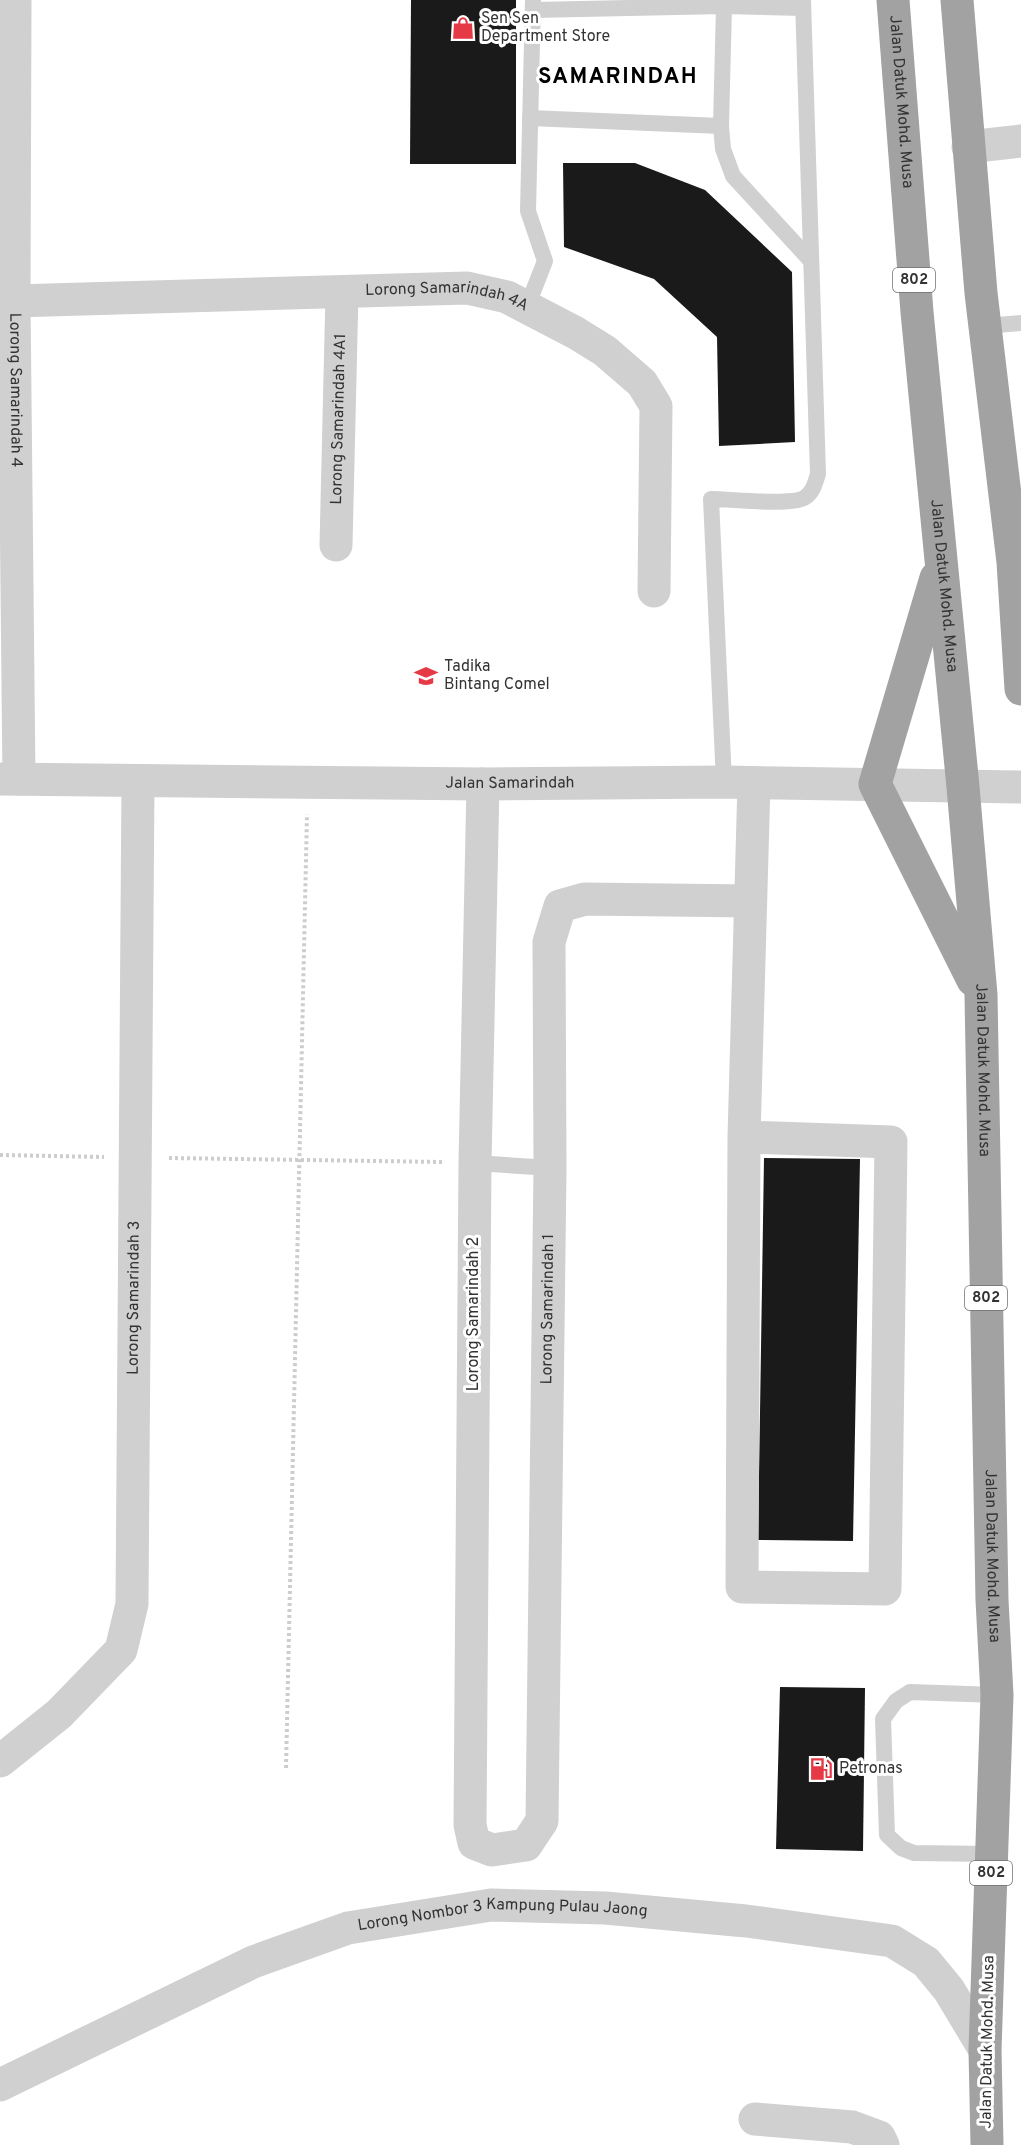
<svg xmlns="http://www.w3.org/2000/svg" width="1021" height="2145" viewBox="0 0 1021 2145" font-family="Overpass,sans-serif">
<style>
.building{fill:#1a1a1a}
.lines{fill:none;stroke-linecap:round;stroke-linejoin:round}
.path{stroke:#cdcdcd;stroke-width:4;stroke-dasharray:3 3;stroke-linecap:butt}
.service{stroke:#d0d0d0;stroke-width:16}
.minor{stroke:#d0d0d0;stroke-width:33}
.trunk{stroke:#a2a2a2;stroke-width:33}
.labels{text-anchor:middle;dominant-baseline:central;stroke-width:6;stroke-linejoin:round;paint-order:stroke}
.shield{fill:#fff;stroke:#707070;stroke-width:1.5}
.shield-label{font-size:15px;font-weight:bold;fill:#333}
.poi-label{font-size:16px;fill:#333;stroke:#fff;text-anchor:start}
.street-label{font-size:16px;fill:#333;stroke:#fff}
.district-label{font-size:22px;font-weight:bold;letter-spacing:1.5px;fill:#000;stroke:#fff}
</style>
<rect width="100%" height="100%" fill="#fff"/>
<g class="building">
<polygon points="411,0 516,0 516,164 410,164"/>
<polygon points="563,163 635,163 705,190 792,272 795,442 719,446 717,337 654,279 564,247"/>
<polygon points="764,1158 860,1159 853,1541 758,1540"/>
<polygon points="780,1687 865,1688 863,1851 776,1849"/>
</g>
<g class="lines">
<g class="path">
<polyline points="0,1155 104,1157"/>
<polyline points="169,1158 443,1162"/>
<polyline points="286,1768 307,814"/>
</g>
<g class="service">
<polyline points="533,10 724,6 803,8"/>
<polyline points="530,118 721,126 724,6"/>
<polyline points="721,126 723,149 733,176 811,261"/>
<polyline points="527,307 545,261 528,211 533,0"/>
<polyline points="985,326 1021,323"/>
<path d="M 724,782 L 711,499 C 731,499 789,506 804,498 C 813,493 815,483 818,474 L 803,0"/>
<polyline points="475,1163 550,1168"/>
<polyline points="992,1854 914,1853 901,1848 887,1835 883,1719 896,1701 910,1692 997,1695"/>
</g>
<g class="minor">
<path id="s1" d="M 15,0 L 14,301 L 19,779"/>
<polyline points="968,147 1021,141"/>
<path id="s2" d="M 14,301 L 467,288 L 507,297 L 576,333 L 605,351 L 642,383 L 656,406 L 654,591"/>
<path id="s3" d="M 336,545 L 342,293"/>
<path id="s4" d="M 0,779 L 483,784 L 724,782 L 1021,787"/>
<path id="s5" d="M 483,784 L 475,1163 L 470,1825 L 474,1843 L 492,1850 L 526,1845 L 542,1821 L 550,1168 L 549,942 L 560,906 L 585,899 L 750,901"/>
<polyline points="744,1137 891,1142 885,1589 742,1587 744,1137 754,783"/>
<path id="s6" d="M 0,1761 L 59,1714 L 121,1650 L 132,1604 L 138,782"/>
<path id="s7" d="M 0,2085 L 253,1962 L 348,1928 L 491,1905 L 605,1908 L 746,1921 L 892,1941 L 926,1962 L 949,1990 L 985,2050"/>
<polyline points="755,2119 852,2127 879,2137 883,2145"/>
</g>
<g class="trunk">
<path id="s8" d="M 893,0 L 917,312 L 963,787 L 981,995 L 992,1600 L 997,1695 L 985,2050 L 987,2145"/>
<polyline points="957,0 981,293 1013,562 1021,689"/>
<polyline points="936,578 875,784 973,980"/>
</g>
</g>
<defs>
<g id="shop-bare" transform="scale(1.8)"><path d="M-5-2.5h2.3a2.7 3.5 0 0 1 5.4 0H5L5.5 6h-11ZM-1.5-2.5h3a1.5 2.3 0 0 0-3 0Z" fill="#e63946" stroke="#fff" stroke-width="2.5" paint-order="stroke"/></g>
<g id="school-bare" transform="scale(1.8)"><path d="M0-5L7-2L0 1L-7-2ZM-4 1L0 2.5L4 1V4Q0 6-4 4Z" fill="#e63946" stroke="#fff" stroke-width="2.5" paint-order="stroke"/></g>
<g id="fuel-bare" transform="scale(1.8)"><path d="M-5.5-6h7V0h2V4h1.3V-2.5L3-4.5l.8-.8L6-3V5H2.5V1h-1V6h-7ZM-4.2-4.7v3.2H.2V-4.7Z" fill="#e63946" stroke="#fff" stroke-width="2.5" paint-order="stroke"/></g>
</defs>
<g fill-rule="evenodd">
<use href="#shop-bare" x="463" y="28"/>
<use href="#school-bare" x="426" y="676"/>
<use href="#fuel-bare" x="821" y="1769"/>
</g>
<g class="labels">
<g class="shield">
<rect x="893" y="268" width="42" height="24" rx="4.5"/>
<rect x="965" y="1286" width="42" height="24" rx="4.5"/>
<rect x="970" y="1861" width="42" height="24" rx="4.5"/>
</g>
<g class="shield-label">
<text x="914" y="280">802</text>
<text x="986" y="1298">802</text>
<text x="991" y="1873">802</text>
</g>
<g class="poi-label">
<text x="481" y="19">Sen Sen<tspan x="481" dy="18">Department Store</tspan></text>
<text x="444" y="667">Tadika<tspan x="444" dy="18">Bintang Comel</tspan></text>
<text x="839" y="1769">Petronas</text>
</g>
<g class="street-label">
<text stroke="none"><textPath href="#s8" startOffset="102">Jalan Datuk Mohd. Musa</textPath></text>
<text stroke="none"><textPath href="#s2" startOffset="434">Lorong Samarindah 4A</textPath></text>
<text stroke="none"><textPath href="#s1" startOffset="390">Lorong Samarindah 4</textPath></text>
<text stroke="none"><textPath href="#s3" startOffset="126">Lorong Samarindah 4A1</textPath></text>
<text stroke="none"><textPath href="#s8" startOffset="588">Jalan Datuk Mohd. Musa</textPath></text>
<text stroke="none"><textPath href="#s4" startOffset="510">Jalan Samarindah</textPath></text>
<text stroke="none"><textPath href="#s8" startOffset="1074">Jalan Datuk Mohd. Musa</textPath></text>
<text stroke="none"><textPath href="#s6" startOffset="518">Lorong Samarindah 3</textPath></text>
<text stroke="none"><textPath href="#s5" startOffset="1654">Lorong Samarindah 1</textPath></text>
<text transform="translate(474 1314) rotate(-90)">Lorong Samarindah 2</text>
<text stroke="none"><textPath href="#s8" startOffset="1560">Jalan Datuk Mohd. Musa</textPath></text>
<text stroke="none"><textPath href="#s7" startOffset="538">Lorong Nombor 3 Kampung Pulau Jaong</textPath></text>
<text transform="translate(988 2042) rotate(-89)">Jalan Datuk Mohd. Musa</text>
</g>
<g class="district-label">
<text x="618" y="77">SAMARINDAH</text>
</g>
</g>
</svg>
